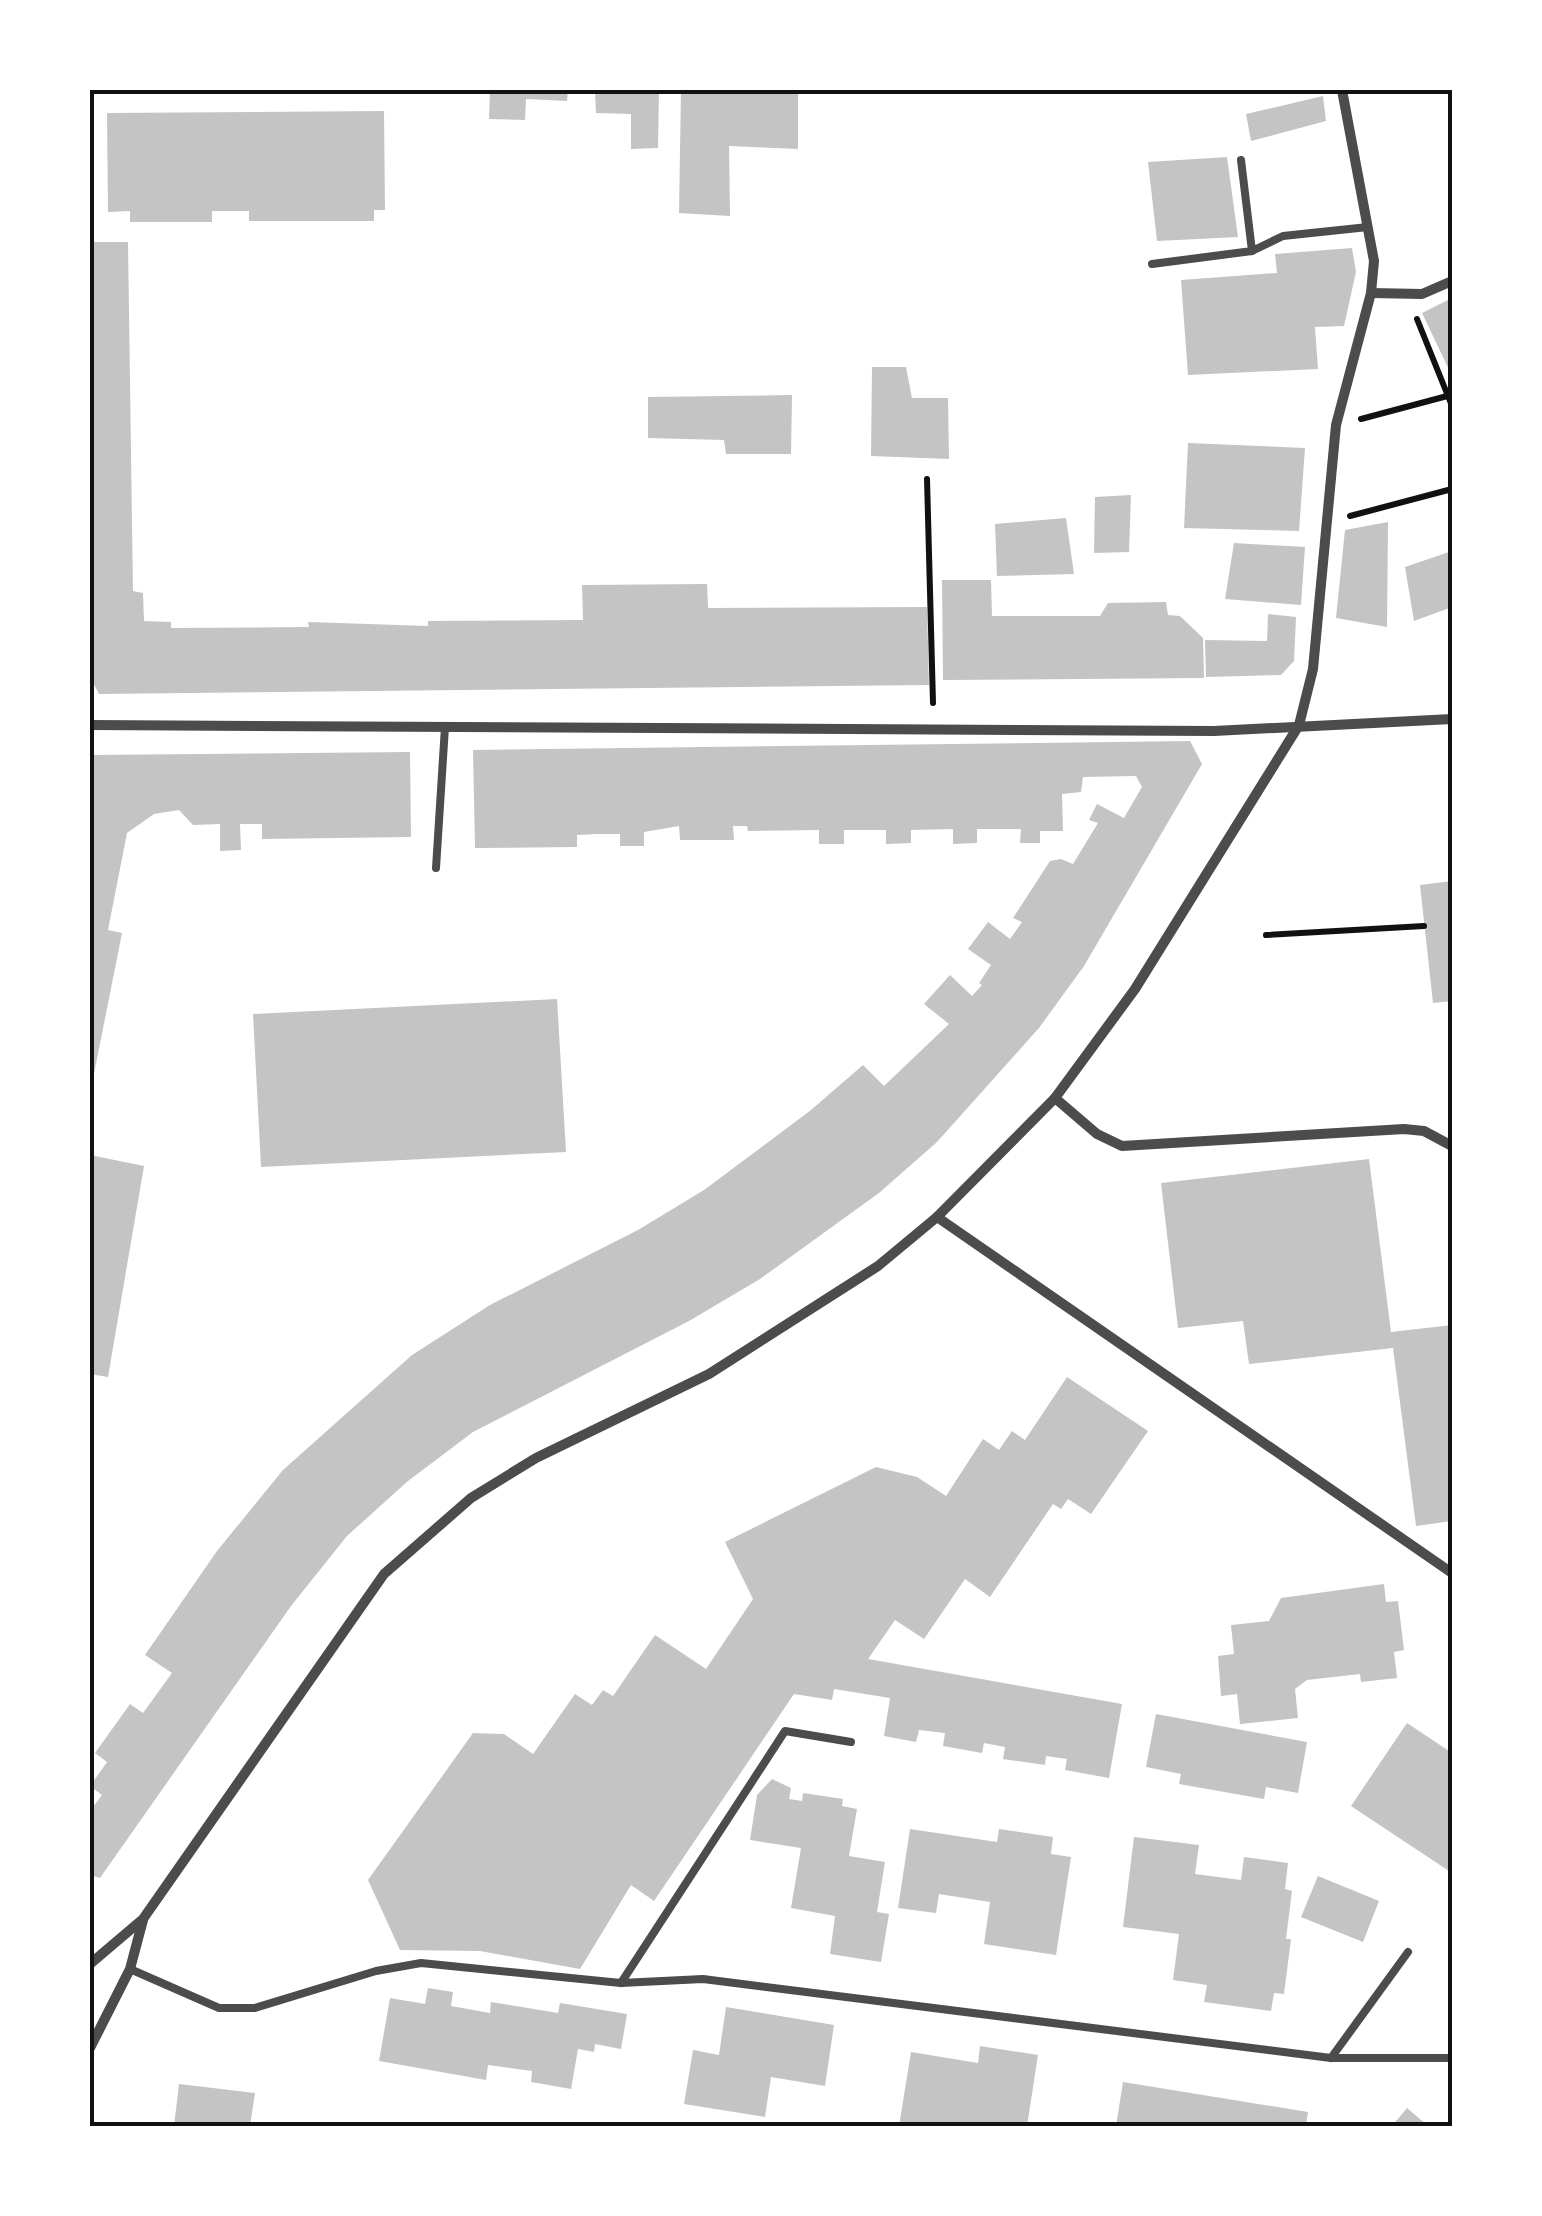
<svg xmlns="http://www.w3.org/2000/svg" width="1542" height="2216" viewBox="0 0 1542 2216" font-family="'IBM Plex Sans',sans-serif">
<style>
.building{fill:#c4c4c4}
.lines{fill:none;stroke-linecap:round;stroke-linejoin:round}
.path{stroke:#111;stroke-width:6}
.service{stroke:#4c4c4c;stroke-width:8}
.minor{stroke:#4c4c4c;stroke-width:10}
.neatline{fill:none;stroke:#111;stroke-width:4}
</style>
<rect width="100%" height="100%" fill="#fff"/>
<g class="building">
<polygon points="490,90 568,90 567,101 526,99 525,120 489,119"/>
<polygon points="595,90 659,90 658,148 631,149 631,114 596,113"/>
<polygon points="681,90 798,90 798,149 729,146 730,216 679,213"/>
<polygon points="1323,96 1326,121 1251,141 1246,114"/>
<polygon points="384,111 385,210 374,210 374,221 249,221 249,211 212,211 212,222 130,222 130,211 108,212 107,113"/>
<polygon points="1227,157 1238,237 1157,241 1148,162"/>
<polygon points="90,242 128,242 133,591 143,593 144,621 171,622 171,628 309,627 308,622 428,626 428,621 583,620 582,585 707,584 708,608 927,607 929,685 99,694 90,677"/>
<polygon points="1352,248 1356,272 1344,326 1315,327 1318,369 1188,375 1181,280 1277,273 1275,254"/>
<polygon points="1452,298 1452,376 1422,313"/>
<polygon points="872,367 906,367 912,398 948,398 949,459 871,456"/>
<polygon points="792,395 791,454 726,454 724,440 648,438 648,397"/>
<polygon points="1188,443 1305,448 1299,531 1184,528"/>
<polygon points="1131,495 1129,552 1094,553 1095,497"/>
<polygon points="1066,518 1074,574 997,576 995,524"/>
<polygon points="1388,522 1387,627 1336,618 1345,530"/>
<polygon points="1234,543 1305,547 1301,605 1225,599"/>
<polygon points="1452,551 1452,607 1414,621 1405,567"/>
<polygon points="942,580 991,580 992,616 1100,616 1108,603 1166,602 1168,615 1180,616 1203,638 1204,678 943,680"/>
<polygon points="1268,614 1296,617 1294,661 1281,675 1206,677 1205,640 1267,641"/>
<polygon points="1190,741 1202,764 1084,966 1039,1028 937,1142 879,1193 760,1279 689,1321 473,1432 408,1481 347,1536 291,1606 100,1878 90,1875 90,1811 102,1795 90,1786 107,1762 95,1753 130,1704 143,1713 172,1673 145,1655 217,1551 283,1470 412,1355 490,1305 638,1230 704,1190 811,1110 863,1065 884,1086 949,1024 924,1004 950,975 972,996 982,985 979,983 991,965 968,949 988,922 1010,939 1022,922 1013,918 1050,861 1061,859 1073,864 1098,823 1089,820 1097,804 1124,818 1142,787 1136,776 1083,777 1081,792 1062,794 1063,831 1040,831 1040,843 1020,843 1021,829 977,829 977,843 953,844 953,829 911,830 911,843 886,844 886,830 844,830 844,844 819,844 819,830 748,831 747,826 733,826 734,840 680,840 679,826 644,832 644,846 620,846 620,834 597,834 577,835 577,847 475,848 473,750"/>
<polygon points="410,752 411,837 262,839 262,824 240,824 241,850 220,851 220,824 193,825 179,810 154,814 127,833 108,930 122,933 90,1094 90,755"/>
<polygon points="1452,881 1452,1001 1433,1003 1420,885"/>
<polygon points="557,999 566,1152 261,1167 253,1014"/>
<polygon points="90,1155 144,1166 108,1377 90,1374"/>
<polygon points="1369,1159 1391,1332 1452,1325 1452,1521 1416,1526 1393,1348 1249,1364 1243,1321 1178,1328 1161,1183"/>
<polygon points="1067,1377 1148,1431 1091,1514 1068,1499 1061,1509 1053,1504 990,1597 965,1579 924,1639 895,1620 868,1659 1122,1704 1109,1778 1065,1770 1067,1759 1046,1756 1045,1765 1003,1759 1005,1747 984,1743 982,1753 943,1746 945,1733 919,1730 916,1742 884,1736 890,1698 834,1689 832,1700 794,1694 654,1901 631,1885 580,1969 480,1951 400,1950 368,1880 473,1733 504,1734 533,1754 575,1694 592,1705 603,1690 613,1696 655,1635 706,1669 753,1599 725,1542 876,1467 917,1477 946,1496 983,1439 999,1450 1012,1431 1025,1440"/>
<polygon points="1384,1584 1386,1602 1398,1601 1404,1650 1394,1652 1397,1678 1361,1682 1360,1674 1307,1680 1295,1689 1298,1718 1240,1724 1237,1694 1221,1696 1218,1656 1234,1654 1231,1625 1269,1621 1281,1598"/>
<polygon points="1156,1714 1307,1742 1298,1793 1266,1787 1264,1799 1179,1784 1181,1774 1146,1767"/>
<polygon points="1407,1723 1452,1753 1452,1873 1351,1806"/>
<polygon points="772,1779 791,1788 789,1799 802,1801 803,1793 843,1799 842,1806 857,1809 849,1856 885,1862 877,1912 889,1914 881,1962 830,1954 835,1916 791,1908 801,1848 750,1840 757,1795"/>
<polygon points="910,1829 997,1842 999,1829 1053,1837 1051,1854 1071,1857 1056,1955 984,1944 990,1902 939,1894 936,1913 898,1908"/>
<polygon points="1134,1837 1199,1845 1195,1874 1241,1880 1244,1857 1288,1863 1285,1889 1292,1891 1286,1939 1291,1939 1284,1994 1274,1993 1271,2011 1204,2002 1207,1985 1173,1980 1179,1934 1123,1927"/>
<polygon points="1318,1876 1379,1901 1363,1942 1301,1917"/>
<polygon points="428,1988 453,1992 451,2006 490,2013 491,2002 558,2013 560,2003 627,2014 621,2049 595,2044 594,2052 578,2049 571,2089 531,2082 532,2071 488,2065 486,2080 379,2061 390,1998 425,2004"/>
<polygon points="726,2007 834,2025 825,2086 771,2077 765,2117 684,2104 693,2050 719,2055"/>
<polygon points="980,2046 1038,2055 1027,2126 899,2126 911,2052 978,2063"/>
<polygon points="1123,2082 1308,2112 1306,2126 1116,2126"/>
<polygon points="179,2084 255,2093 250,2126 174,2126"/>
<polygon points="1407,2108 1428,2126 1392,2126"/>
</g>
<g class="lines">
<g class="path">
<polyline points="1417,319 1452,406"/>
<polyline points="1361,419 1451,395"/>
<polyline points="927,479 933,703"/>
<polyline points="1350,516 1452,489"/>
<polyline points="1266,935 1424,926"/>
</g>
<g class="service">
<polyline points="1252,251 1283,236 1368,227"/>
<polyline points="1152,264 1252,251 1241,160"/>
<polyline points="436,868 445,727"/>
<polyline points="130,1969 219,2008 255,2008 376,1971 421,1963 621,1983 703,1979 1331,2058 1452,2058"/>
<polyline points="621,1983 785,1731 851,1742"/>
<polyline points="1331,2058 1408,1952"/>
</g>
<g class="minor">
<polyline points="1371,293 1422,294 1452,281"/>
<polyline points="90,725 1214,731 1452,719"/>
<polyline points="1055,1098 1097,1134 1122,1146 1404,1129 1424,1131 1452,1146"/>
<polyline points="937,1217 1452,1573"/>
<polyline points="90,1964 143,1919 384,1574 471,1498 536,1458 709,1374 878,1266 937,1217 1055,1098 1135,989 1299,725 1313,669 1336,425 1371,293 1374,261 1342,90"/>
<polyline points="90,2048 130,1969 143,1920"/>
</g>
</g>
<rect width="1542" height="2216" fill="none" stroke="#ffffff" stroke-width="185"/>
<rect x="92" y="92" width="1358" height="2032" class="neatline"/>
</svg>
